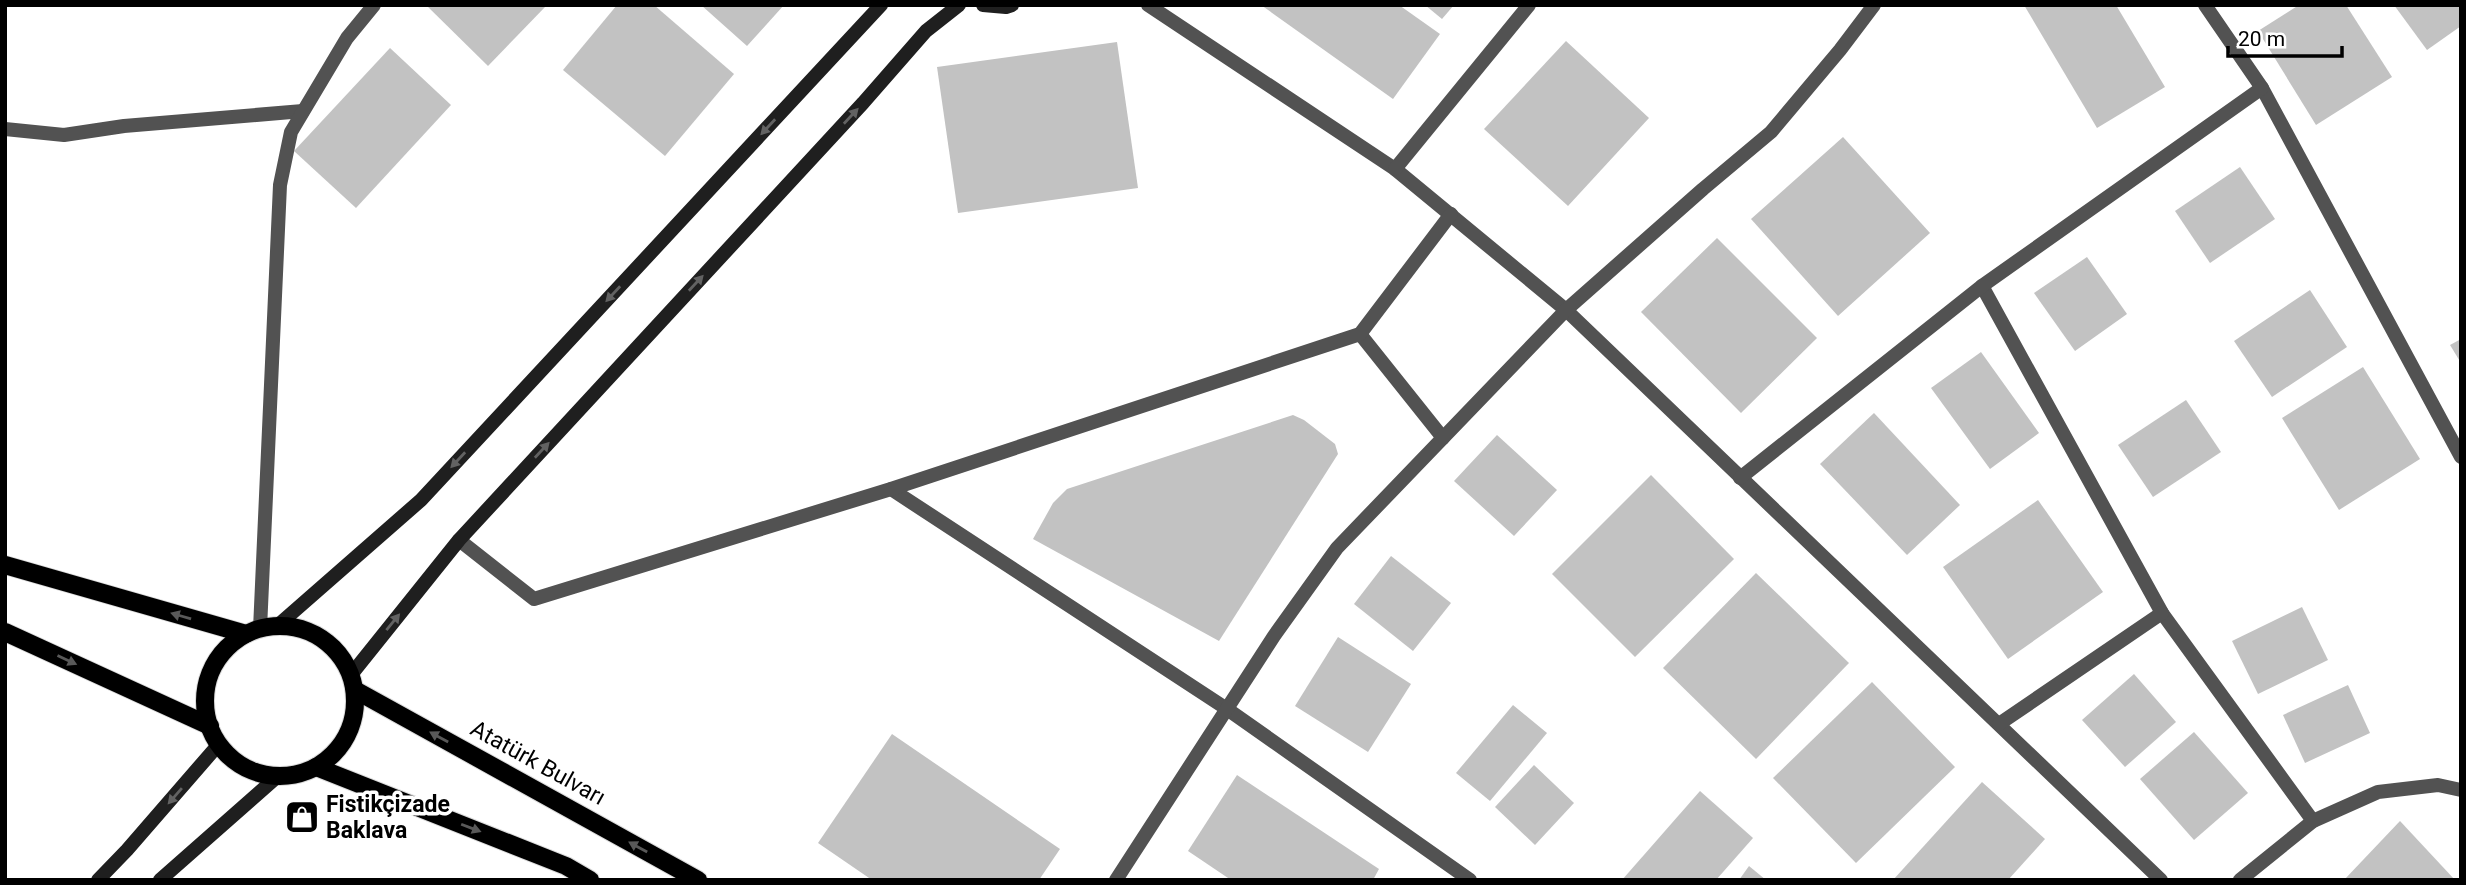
<svg xmlns="http://www.w3.org/2000/svg" width="2466" height="885" viewBox="0 0 2466 885" font-family="Roboto,sans-serif">
<style>
.building{fill:#c2c2c2}
.lines{fill:none;stroke-linecap:round;stroke-linejoin:round}
.primary-casing{stroke:#dbdbdb;stroke-width:20}
.street{stroke:#525252;stroke-width:14}
.secondary{stroke:#1f1f1f;stroke-width:14}
.primary{stroke:#000;stroke-width:18}
.oneway{fill:#626262}
.oneway2{fill:#595959}
.labels{text-anchor:middle;dominant-baseline:central;stroke-width:7;stroke-linejoin:round;paint-order:stroke}
.street-label{font-size:23px;fill:#000;stroke:#fff}
.poi-label{font-size:23px;font-weight:bold;fill:#000;stroke:#fff;text-anchor:start}
</style>
<rect width="100%" height="100%" fill="#fff"/>
<g class="building">
<polygon points="426,5 547,5 488,66"/>
<polygon points="617,5 654,5 734,74 665,156 563,70"/>
<polygon points="701,5 784,5 747,46"/>
<polygon points="1261,5 1399,5 1440,34 1393,99"/>
<polygon points="1425,5 1454,5 1442,19"/>
<polygon points="2024,5 2116,5 2165,87 2097,128"/>
<polygon points="2299,5 2346,5 2392,77 2316,125 2258,31"/>
<polygon points="2394,5 2461,5 2461,26 2427,50"/>
<polygon points="1566,41 1649,118 1568,206 1484,129"/>
<polygon points="1117,42 1138,188 958,213 937,67"/>
<polygon points="390,48 451,105 356,208 294,151"/>
<polygon points="1843,137 1930,233 1838,316 1751,219"/>
<polygon points="2240,167 2275,219 2210,263 2175,211"/>
<polygon points="1717,238 1817,338 1741,413 1641,312"/>
<polygon points="2087,257 2127,314 2075,351 2034,293"/>
<polygon points="2310,290 2347,347 2272,397 2234,341"/>
<polygon points="2461,339 2461,363 2450,345"/>
<polygon points="1981,352 2039,433 1990,469 1931,388"/>
<polygon points="2363,367 2420,459 2339,510 2282,418"/>
<polygon points="2186,400 2221,452 2153,497 2118,445"/>
<polygon points="1874,413 1960,505 1907,555 1820,464"/>
<polygon points="1293,415 1304,420 1335,444 1338,454 1219,641 1033,539 1053,503 1067,489"/>
<polygon points="1497,435 1557,490 1514,536 1454,481"/>
<polygon points="1651,475 1734,559 1635,657 1552,574"/>
<polygon points="2038,500 2103,592 2008,659 1943,567"/>
<polygon points="1391,556 1451,603 1413,651 1354,604"/>
<polygon points="1756,573 1849,663 1756,759 1663,668"/>
<polygon points="2302,607 2328,660 2258,694 2232,641"/>
<polygon points="1338,637 1411,684 1368,752 1295,706"/>
<polygon points="2134,674 2176,722 2125,767 2082,720"/>
<polygon points="1872,682 1955,767 1856,863 1773,778"/>
<polygon points="2348,685 2370,733 2305,763 2283,715"/>
<polygon points="1513,705 1547,733 1490,801 1456,773"/>
<polygon points="2194,732 2248,793 2194,840 2140,779"/>
<polygon points="892,734 1060,849 1039,880 872,880 818,843"/>
<polygon points="1534,765 1574,803 1535,845 1495,807"/>
<polygon points="1237,775 1379,869 1373,880 1231,880 1188,851"/>
<polygon points="1982,782 2045,839 2008,880 1893,880"/>
<polygon points="1700,791 1753,838 1716,880 1622,880"/>
<polygon points="2400,821 2455,880 2344,880"/>
<polygon points="1749,866 1766,880 1739,880"/>
</g>
<g class="lines">
<g class="primary-casing">
<g id="primary">
<polyline points="5,565 246,634"/>
<circle cx="280" cy="701" r="75"/>
<polyline points="5,632 210,726"/>
<polyline points="355,690 698,880"/>
<polyline points="316,767 566,866 590,880"/>
</g>
</g>
<g class="street">
<polyline points="1148,5 1395,169 1566,310 2161,880"/>
<polyline points="2205,5 2262,88 2461,457"/>
<polyline points="5,129 64,135 124,126 303,111"/>
<polyline points="1395,169 1529,5"/>
<polyline points="1982,286 2162,613 2313,821"/>
<polyline points="1360,334 1443,438"/>
<polyline points="1740,478 1982,286 2262,88"/>
<polyline points="891,489 1227,709 1470,880"/>
<polyline points="459,540 534,599 891,489 1360,334 1451,214"/>
<polyline points="260,629 280,185 291,132 347,38 374,5"/>
<polyline points="1999,724 2162,613"/>
<polyline points="1116,880 1274,636 1337,548 1566,310 1703,189 1771,132 1840,50 1874,5"/>
<polyline points="2240,880 2313,821 2378,792 2438,785 2461,790"/>
</g>
<g class="secondary">
<polyline points="983,5 1006,7 1012,5"/>
<polyline points="276,627 421,500 881,5"/>
<polyline points="350,676 459,540 863,103 926,31 959,5"/>
<polyline points="98,880 127,850 219,744"/>
<polyline points="160,880 278,776"/>
</g>
<use href="#primary" class="primary"/>
</g>
<defs><path id="oneway-solid" d="M-6-.8H1V-3.2L6.5 0L1 3.2V.8H-6Z" transform="scale(1.75)"/></defs>
<g class="oneway">
<use href="#oneway-solid" transform="translate(851 116) rotate(-47)"/>
<use href="#oneway-solid" transform="translate(768 127) rotate(133)"/>
<use href="#oneway-solid" transform="translate(696 283) rotate(-47)"/>
<use href="#oneway-solid" transform="translate(613 294) rotate(133)"/>
<use href="#oneway-solid" transform="translate(542 450) rotate(-47)"/>
<use href="#oneway-solid" transform="translate(458 460) rotate(133)"/>
<use href="#oneway-solid" transform="translate(393 622) rotate(-51)"/>
<use href="#oneway-solid" transform="translate(175 796) rotate(131)"/>
</g>
<g class="oneway2">
<use href="#oneway-solid" transform="translate(181 616) rotate(-164)"/>
<use href="#oneway-solid" transform="translate(67 660) rotate(25)"/>
<use href="#oneway-solid" transform="translate(439 737) rotate(-151)"/>
<use href="#oneway-solid" transform="translate(471 828) rotate(21)"/>
<use href="#oneway-solid" transform="translate(638 847) rotate(-151)"/>
</g>
<defs>
<g id="shop-square" transform="scale(1.75)"><rect x="-9" y="-9" width="18" height="18" rx="4" fill="#000" stroke="#fff"/><path d="M-5-2.5h2.3a2.7 3.5 0 0 1 5.4 0H5L5.5 6h-11ZM-1.5-2.5h3a1.5 2.3 0 0 0-3 0Z" fill="#fff"/></g>
</defs>
<g fill-rule="evenodd">
<use href="#shop-square" x="302" y="817"/>
</g>
<g class="labels">
<g class="street-label">
<text transform="translate(538 763) rotate(29)">Atatürk Bulvarı</text>
</g>
<g class="poi-label">
<text x="326" y="804">Fistikçizade<tspan x="326" dy="26">Baklava</tspan></text>
</g>
</g>
<rect width="2466" height="885" fill="none" stroke="#000000" stroke-width="14"/>
<path d="M2228 46v10h114v-10" fill="none" stroke="#000000" stroke-width="3.5"/>
<text x="2238" y="46" font-size="21" fill="#000000" stroke="#ffffff" stroke-width="5" paint-order="stroke">20 m</text>
</svg>
